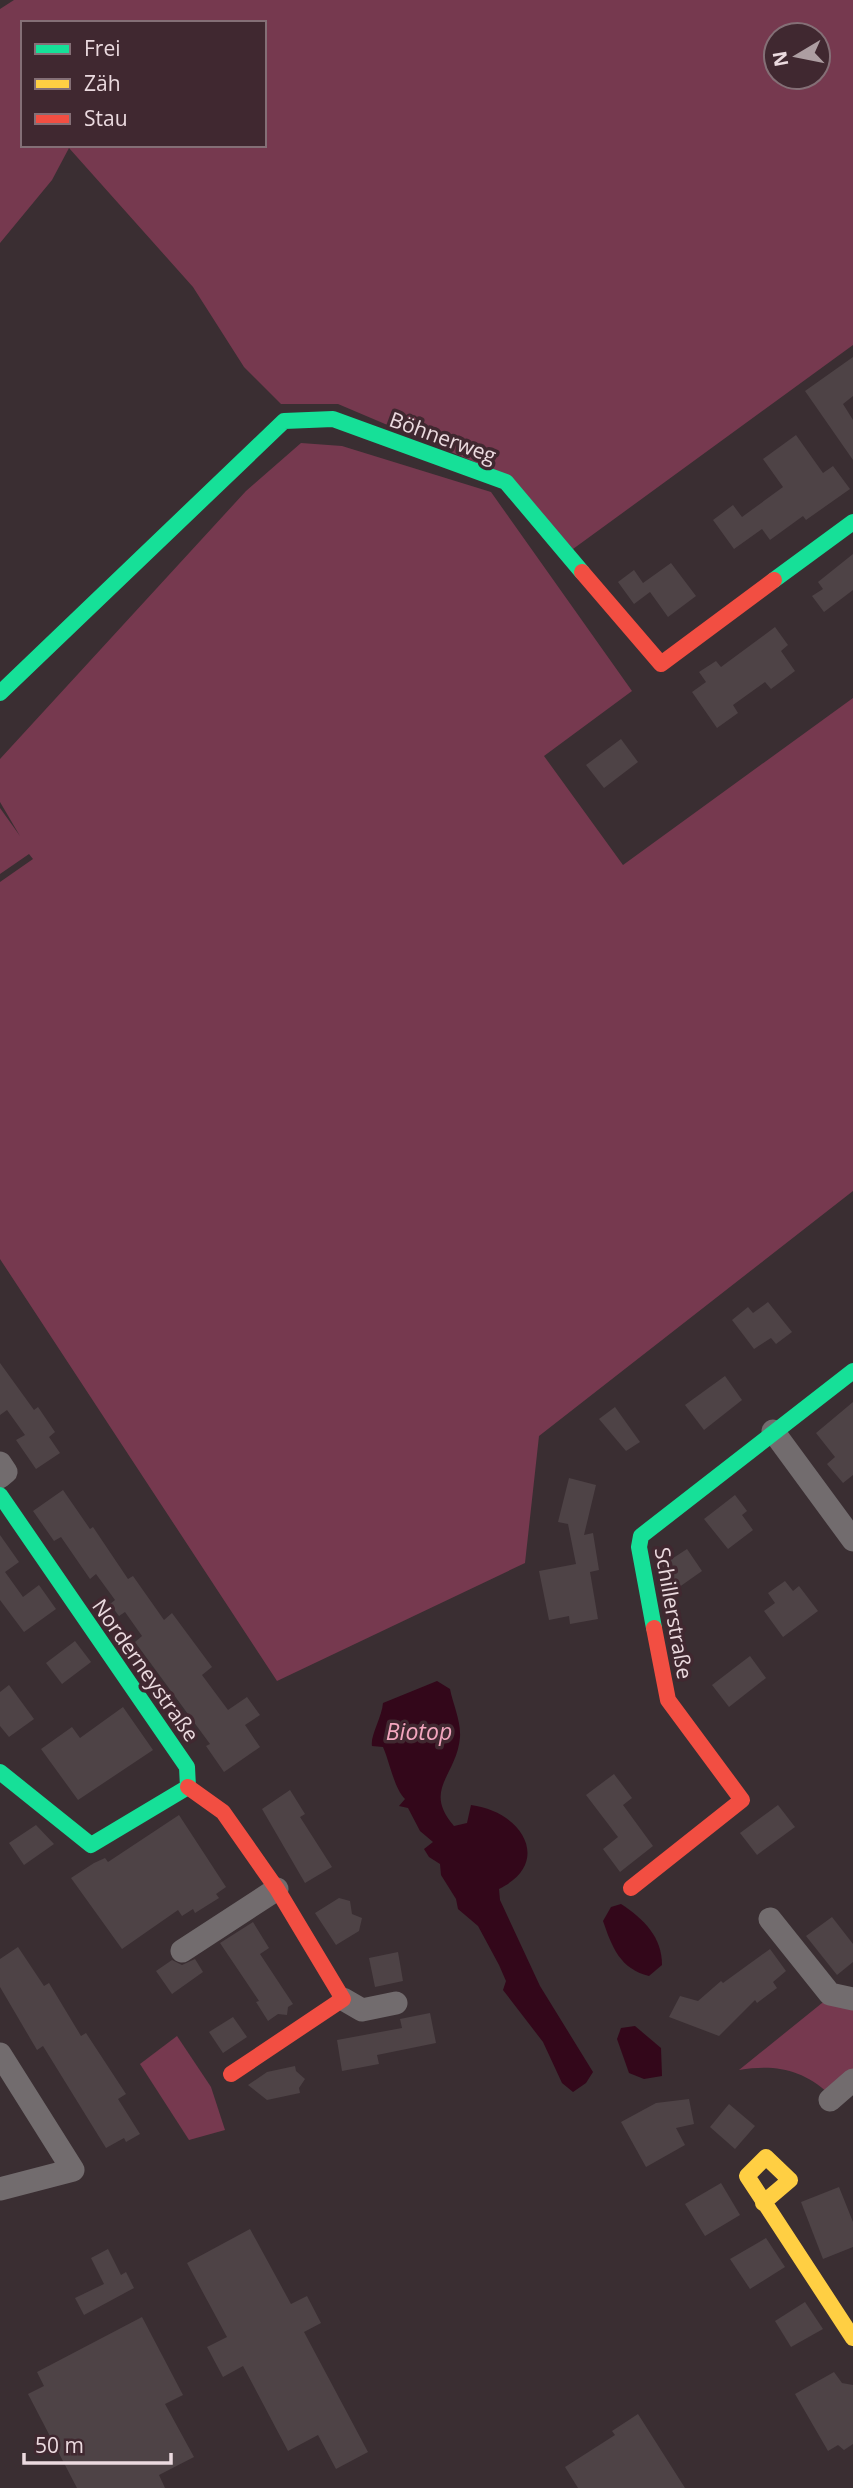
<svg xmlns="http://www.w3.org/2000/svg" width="853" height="2488" viewBox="0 0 853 2488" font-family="'Open Sans',sans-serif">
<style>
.green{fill:#76394f;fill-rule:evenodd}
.water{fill:#33071a}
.building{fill:#4e4346}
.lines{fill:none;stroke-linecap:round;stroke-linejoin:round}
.street{stroke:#726c6e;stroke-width:23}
.fast{stroke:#16e098;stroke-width:16}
.slow{stroke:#ffcf43;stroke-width:16}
.jam{stroke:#f24e42;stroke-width:16}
.labels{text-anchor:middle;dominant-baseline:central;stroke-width:7;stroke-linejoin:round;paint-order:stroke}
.street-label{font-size:21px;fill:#ebdadf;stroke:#402830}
.water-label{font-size:23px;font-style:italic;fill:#f3a6be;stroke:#402830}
</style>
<rect width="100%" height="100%" fill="#3a2e32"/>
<g class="green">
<path d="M 14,0 L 853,0 L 853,345 L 573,549 L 510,477 L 338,404 L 281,404 L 244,367 L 193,287 L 69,148 L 52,180 L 0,243 L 0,9 ZM 23,23 L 264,23 L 264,145 L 23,145 ZM 776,35 L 818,35 L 818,77 L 776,77 Z"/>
<polygon points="301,443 342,446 491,492 632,691 544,756 623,865 853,698 853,1191 539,1436 525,1563 277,1681 0,1259 0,882 33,859 29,854 0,874 0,808 20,836 0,802 0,759 246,491"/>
<path d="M 827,1999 L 853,2007 L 853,2073 L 828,2093 C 802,2069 774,2064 739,2070 Z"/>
<polygon points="177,2036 211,2087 225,2130 189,2140 140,2064"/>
</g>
<g class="water">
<path d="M 437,1681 L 450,1689 C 453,1704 461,1721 460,1737 C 457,1776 422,1789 454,1826 L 467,1823 L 471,1805 C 521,1811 554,1862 499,1889 L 500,1900 L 540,1986 L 593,2072 L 586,2083 L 573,2092 L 562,2083 L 543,2042 L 503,1990 L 506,1981 L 499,1965 L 478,1926 L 458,1909 L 456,1899 L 441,1875 L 440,1864 L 429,1857 L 424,1849 L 433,1842 L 420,1831 L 408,1808 L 399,1806 L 405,1799 C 394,1788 390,1763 383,1747 L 372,1746 C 370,1736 382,1717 383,1703 Z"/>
<path d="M 621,1904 C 644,1919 662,1937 662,1965 L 649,1976 C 620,1969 612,1947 603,1921 L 611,1907 Z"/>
<polygon points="635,2026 661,2048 662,2076 644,2079 629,2073 617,2039 621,2028"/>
</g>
<g class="building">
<polygon points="853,357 853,396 843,404 853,420 853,460 805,391"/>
<polygon points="796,435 823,473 833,466 850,489 806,520 803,516 770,540 762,529 734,549 713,520 733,505 742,517 783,487 763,459"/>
<polygon points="853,554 853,590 824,612 812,596 823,589 818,582"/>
<polygon points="671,563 696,596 668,617 650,592 634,604 618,582 634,570 643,583"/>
<polygon points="775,627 788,645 781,651 795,671 771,689 765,682 733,705 738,713 717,728 692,692 706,682 699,672 716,661 721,667"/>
<polygon points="621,739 638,762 604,788 586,765"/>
<polygon points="768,1302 792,1332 776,1344 771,1338 754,1349 732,1320 748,1307 753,1313"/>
<polygon points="0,1363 34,1410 38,1407 55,1432 49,1437 60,1453 36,1469 16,1440 25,1435 7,1410 0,1415"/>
<polygon points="725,1376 742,1400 704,1430 685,1405"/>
<polygon points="853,1402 853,1475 843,1483 827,1464 835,1457 816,1433"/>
<polygon points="615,1407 640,1442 626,1451 599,1419"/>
<polygon points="569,1478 596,1485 584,1535 593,1533 599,1570 590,1572 598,1619 570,1624 569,1616 549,1620 539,1571 576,1564 568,1524 558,1522"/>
<polygon points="63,1490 90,1529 93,1527 128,1579 133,1576 164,1620 172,1613 212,1667 202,1675 228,1710 247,1697 260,1715 245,1725 260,1747 224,1772 206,1746 210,1744 135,1642 142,1636 125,1612 119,1616 110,1604 115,1600 96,1574 90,1579 61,1537 54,1541 33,1511"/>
<polygon points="735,1495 747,1511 742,1515 753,1530 728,1549 704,1519"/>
<polygon points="0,1535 19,1562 5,1572 23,1597 39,1585 56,1609 24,1632 0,1600"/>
<polygon points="687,1549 702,1571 675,1590 661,1566"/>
<polygon points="785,1581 793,1591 799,1586 818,1611 783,1637 764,1611 775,1603 768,1593"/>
<polygon points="75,1641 91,1662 62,1684 46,1663"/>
<polygon points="750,1656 766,1678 729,1707 712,1685"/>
<polygon points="9,1685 34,1719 9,1737 0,1726 0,1692"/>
<polygon points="123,1707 153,1750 78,1800 41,1749 72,1727 80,1738"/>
<polygon points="614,1774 632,1798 623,1805 653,1846 620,1872 603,1849 618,1837 586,1795"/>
<polygon points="290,1790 305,1814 300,1817 332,1867 305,1883 262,1809"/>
<polygon points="778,1805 795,1827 757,1855 740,1833"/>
<polygon points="179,1815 226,1887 216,1894 219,1898 195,1913 193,1909 182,1916 178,1910 122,1949 71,1878 94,1863 105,1858 108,1862"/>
<polygon points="36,1825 54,1844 24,1865 9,1843"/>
<polygon points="339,1898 350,1901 352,1914 362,1918 359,1931 336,1945 315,1913"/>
<polygon points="832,1917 853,1944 853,1962 837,1975 806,1936"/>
<polygon points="253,1922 269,1948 260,1954 293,2004 288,2007 287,2015 278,2014 268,2021 256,2002 259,2001 220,1943"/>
<polygon points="18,1947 44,1986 49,1983 81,2036 86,2033 126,2094 118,2099 140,2134 126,2142 124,2138 106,2148 43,2046 37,2050 0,1987 0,1959"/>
<polygon points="770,1949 786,1971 773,1982 777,1988 757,2003 755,2000 719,2036 669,2017 680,1996 698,2001 721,1981 723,1983"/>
<polygon points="398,1952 403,1981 375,1987 369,1958"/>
<polygon points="195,1959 203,1972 172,1994 156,1971 172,1960 182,1965"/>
<polygon points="430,2013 436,2043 377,2055 379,2064 342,2071 337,2040 402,2028 400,2019"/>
<polygon points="233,2017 247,2037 223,2053 209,2032"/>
<polygon points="295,2066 296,2071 305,2079 299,2088 300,2093 267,2100 248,2085 267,2072"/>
<polygon points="689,2099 694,2124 676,2128 685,2145 646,2167 621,2122 656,2103"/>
<polygon points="729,2104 755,2126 735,2149 710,2127"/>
<polygon points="721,2183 740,2215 705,2236 685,2204"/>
<polygon points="839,2187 853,2222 853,2247 823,2259 801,2202"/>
<polygon points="250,2229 291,2304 307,2296 321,2323 304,2332 368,2452 336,2469 318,2435 288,2451 243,2366 223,2377 207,2347 227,2337 187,2263"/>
<polygon points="766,2238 785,2267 750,2289 730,2259"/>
<polygon points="108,2249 121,2275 126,2272 134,2288 84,2315 75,2298 104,2284 91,2258"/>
<polygon points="805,2302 823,2329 791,2347 775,2321"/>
<polygon points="142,2317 183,2395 165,2404 194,2457 159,2475 165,2488 77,2488 28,2394 44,2386 37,2372"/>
<polygon points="834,2372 842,2383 853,2385 853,2444 844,2450 838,2445 828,2451 795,2394"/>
<polygon points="638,2414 685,2488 578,2488 565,2467 615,2435 612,2431"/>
</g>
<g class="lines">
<g class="street">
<polyline points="773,1431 853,1540"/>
<polyline points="0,1463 6,1472 0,1477"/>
<polyline points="770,1919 830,1994 853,1999"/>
<polyline points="182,1951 277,1889"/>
<polyline points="343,1999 362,2010 396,2003"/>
<polyline points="0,2054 73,2170 0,2189"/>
<polyline points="830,2100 853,2080"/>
</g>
<g class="fast">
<polyline points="774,580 853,522"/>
<polyline points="0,693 284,421 333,419 506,482 582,572"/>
<polyline points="0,1495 187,1767 188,1787 91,1845 0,1772"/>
<polyline points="654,1628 639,1547 641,1536 853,1371"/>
</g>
<polyline class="slow" points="763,2203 790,2180 766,2157 747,2176 853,2338"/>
<g class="jam">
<polyline points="582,572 661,664 774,580"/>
<polyline points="188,1787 223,1812 277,1889 343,1999 231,2074"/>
<polyline points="631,1888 742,1800 668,1700 654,1628"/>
</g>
</g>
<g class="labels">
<g class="street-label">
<text transform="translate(443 437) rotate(20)">Böhnerweg</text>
<text transform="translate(674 1613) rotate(80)">Schillerstraße</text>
<text transform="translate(146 1670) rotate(55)">Norderneystraße</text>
</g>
<g class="water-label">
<text x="419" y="1731">Biotop</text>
</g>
</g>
<rect x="21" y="21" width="245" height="126" fill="#402830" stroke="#846f76" stroke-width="2"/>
<rect x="35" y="44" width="35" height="10" fill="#16e098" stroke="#846f76" stroke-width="2"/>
<text x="84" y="56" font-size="21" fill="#ebdadf">Frei</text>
<rect x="35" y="79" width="35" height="10" fill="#ffcf43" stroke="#846f76" stroke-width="2"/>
<text x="84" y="91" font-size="21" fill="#ebdadf">Zäh</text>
<rect x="35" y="114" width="35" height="10" fill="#f24e42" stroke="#846f76" stroke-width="2"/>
<text x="84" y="126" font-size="21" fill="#ebdadf">Stau</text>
<g transform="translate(797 56) rotate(260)"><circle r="33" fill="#402830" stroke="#846f76" stroke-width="2"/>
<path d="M0-5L12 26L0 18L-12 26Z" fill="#ad9ea2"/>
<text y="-10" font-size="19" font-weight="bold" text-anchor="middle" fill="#ebdadf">N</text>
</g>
<path d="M24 2453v10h147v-10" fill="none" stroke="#ebdadf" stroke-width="3.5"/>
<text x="35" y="2453" font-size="21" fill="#ebdadf" stroke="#402830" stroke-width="5" paint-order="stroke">50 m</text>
</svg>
